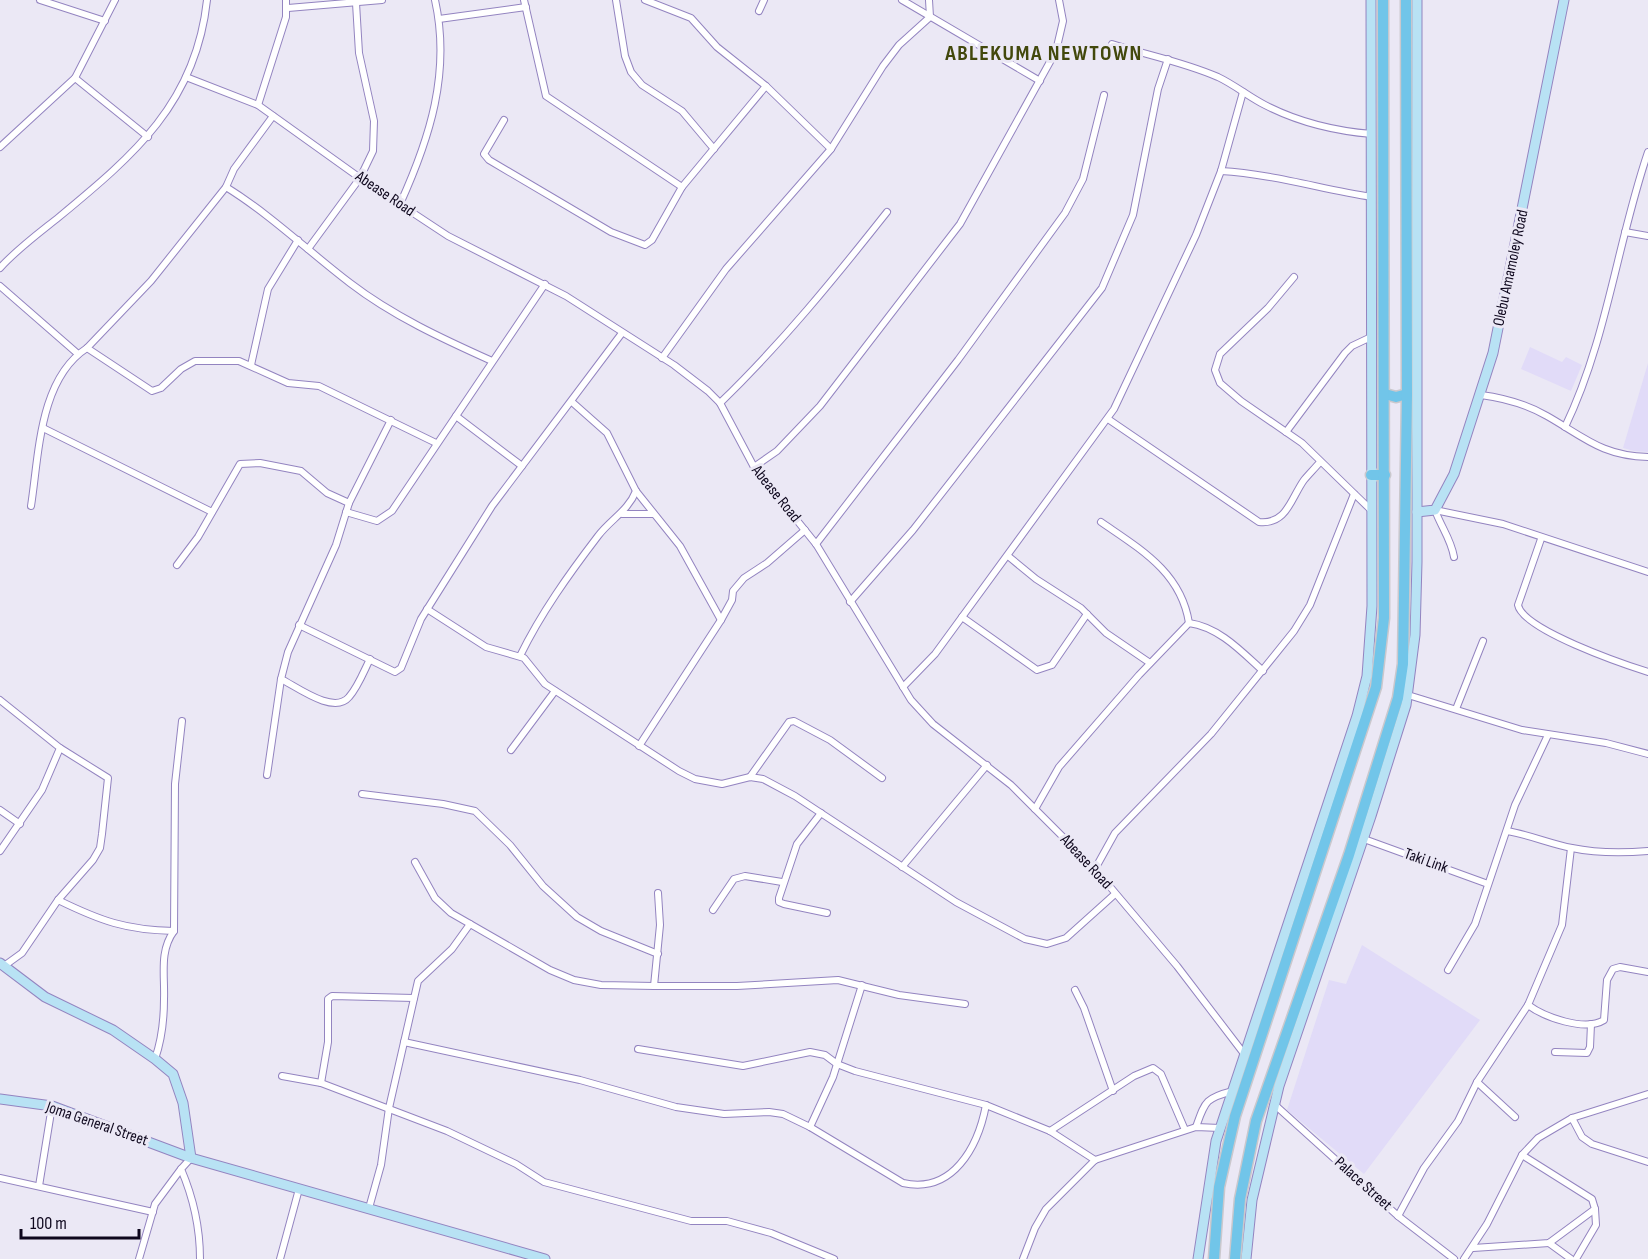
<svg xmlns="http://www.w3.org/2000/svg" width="1648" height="1259" viewBox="0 0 1648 1259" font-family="'Sofia Sans Condensed',sans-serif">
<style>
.built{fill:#e1dbf8}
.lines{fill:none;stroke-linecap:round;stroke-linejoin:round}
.street-casing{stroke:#9384c0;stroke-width:8}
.secondary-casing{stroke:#9384c0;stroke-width:11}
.primary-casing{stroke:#cac8cd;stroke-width:13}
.street{stroke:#fff;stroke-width:6}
.secondary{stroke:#b8e2f4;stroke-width:9}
.primary{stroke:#71c5e9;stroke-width:10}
.labels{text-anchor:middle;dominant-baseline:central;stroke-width:6;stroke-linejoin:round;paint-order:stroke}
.street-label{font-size:16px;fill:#0e071d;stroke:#ebe8f5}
.district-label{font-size:22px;font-weight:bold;letter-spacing:1.5px;fill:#42480c;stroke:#ebe8f5}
</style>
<rect width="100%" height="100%" fill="#ebe8f5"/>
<g class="built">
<polygon points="1530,347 1562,362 1566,357 1582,365 1571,391 1521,369"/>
<polygon points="1648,363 1648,452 1634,451 1623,448"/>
<polygon points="1362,945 1480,1020 1364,1174 1287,1110 1329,980 1346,984"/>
</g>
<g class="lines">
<g class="street-casing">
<g id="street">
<polyline points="40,0 105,21"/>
<polyline points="524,0 546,96 682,187"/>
<polyline points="616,0 625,56 631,72 642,85 682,111 714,149"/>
<polyline points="645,0 691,18 717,47 766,86 831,149"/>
<polyline points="902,0 1040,81"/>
<polyline points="288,8 382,0"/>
<polyline points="759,11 764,0"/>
<polyline points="439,19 526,7"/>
<path d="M 1112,44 C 1147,55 1184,62 1218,77 C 1235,85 1249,97 1265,105 C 1298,122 1335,131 1372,134"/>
<polyline points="186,77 258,105 360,178 448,236 566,296 674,365 708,391 720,403 754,467 816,544 911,700 933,724 1011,785 1095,869 1177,966 1245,1055"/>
<polyline points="75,78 148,137"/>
<polyline points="258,105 286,17 286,0"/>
<polyline points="504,120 484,154 489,160 611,232 645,245 652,240 682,187 766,86"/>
<polyline points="0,147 75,78 115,0"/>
<path d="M 1221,171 C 1272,174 1321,189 1372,197"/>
<path d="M 226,187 C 271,215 308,251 350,283 C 393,316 443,339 492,361"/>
<path d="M 400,204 C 430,138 451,72 435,0"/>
<polyline points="1625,232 1648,236"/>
<polyline points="308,249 360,178 373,151 374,121 359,53 356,3"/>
<path d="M 0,268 C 17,249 39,233 59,217 C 134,155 196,103 207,0"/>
<polyline points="1294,277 1268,308 1220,354 1215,370 1220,383 1241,401 1302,443 1371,510"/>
<polyline points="0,286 78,354"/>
<polyline points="87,348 152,391 161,388 181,369 195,361 239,361 288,383 319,386 436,443"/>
<polyline points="662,358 726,269 831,149 883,66 899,45 930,17 929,0"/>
<polyline points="251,365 268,289 298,240"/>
<path d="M 1481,395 C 1504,398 1526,404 1547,416 C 1584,437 1602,456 1648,457"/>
<polyline points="572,402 607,433 636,491 680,546 721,620 732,600 733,591 744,578 767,563 805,530"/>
<path d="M 720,403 C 781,344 834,279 887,212"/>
<polyline points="456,416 522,466"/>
<path d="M 1108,419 L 1259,522 C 1287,525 1291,498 1304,480 C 1309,474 1315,468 1320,462"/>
<path d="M 1565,427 C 1607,340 1617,243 1648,152"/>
<polyline points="43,428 212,512"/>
<polyline points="1286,432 1345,353 1352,346 1371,337"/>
<polyline points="754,467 777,451 820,406 960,224 1056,51 1063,21 1059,0"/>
<path d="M 31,506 C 39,455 39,379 87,348 L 151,281 L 226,187 L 234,169 L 273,116"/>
<polyline points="1435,510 1503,524 1648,572"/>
<path d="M 1435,510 C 1441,527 1451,539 1454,557"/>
<polyline points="346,512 377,521 392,511 545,284"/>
<polyline points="622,514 653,514"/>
<path d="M 1101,522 C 1140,549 1181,572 1189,623"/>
<path d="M 1541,539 L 1518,605 C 1523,630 1623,664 1648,672"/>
<polyline points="816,544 958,360 1065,213 1083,179 1104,95"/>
<polyline points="1008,556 1036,579 1081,608 1106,633 1150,663"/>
<polyline points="177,565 198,537 240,464 260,463 301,471 327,493 349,503"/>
<polyline points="850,602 913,530 1102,288 1133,215 1158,89 1168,59"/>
<polyline points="427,609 486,647 524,658 545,684 679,771 695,779 722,784 750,777 763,779 795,796 956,902 1025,939 1047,944 1066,938 1115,894"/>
<polyline points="962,617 1037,670 1052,665 1087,614"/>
<polyline points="299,625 395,672 401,668 421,619 492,506 622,333"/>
<path d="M 520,656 C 541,613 569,574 598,536 C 611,519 628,511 636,491"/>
<path d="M 281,679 C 297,687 334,715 349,697 C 358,687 364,671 370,659"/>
<polyline points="903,687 935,654 1114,409 1196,235 1221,171 1243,92"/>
<polyline points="1408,695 1522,730 1606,743 1648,754"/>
<polyline points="0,700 60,748 42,790 0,851"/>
<polyline points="1456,709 1483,641"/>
<polyline points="639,746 721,620"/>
<polyline points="511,750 555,691"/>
<polyline points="267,775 281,679 288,652 336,545 349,503 391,420"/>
<polyline points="750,777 789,722 794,721 830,740 882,778"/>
<polyline points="362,794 443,804 475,811 510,845 543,886 577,917 601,931 658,954"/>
<path d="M 1035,809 L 1059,767 L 1139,675 L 1189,623 C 1219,627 1242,652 1263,671"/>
<polyline points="0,810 20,824"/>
<polyline points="821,813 797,844 779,898 779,902 784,904 827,913"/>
<path d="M 1507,831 C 1530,835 1551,844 1572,848 C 1596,853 1623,853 1648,851"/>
<polyline points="1364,839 1488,884"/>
<path d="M 1571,848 L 1562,925 L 1528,1005 C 1544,1017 1585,1032 1604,1020 L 1607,980 L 1613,969 L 1620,967 L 1648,972"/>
<polyline points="415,862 435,898 451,913 550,970 574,980 601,985 654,986 737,986 838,980 899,995 965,1004"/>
<polyline points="902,867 987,765"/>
<polyline points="1095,869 1115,833 1211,734 1294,631 1310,605 1354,494"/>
<path d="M 58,900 C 101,921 126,930 174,931"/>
<polyline points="713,910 734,879 745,876 782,882"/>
<polyline points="4,966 22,953 58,900 93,860 100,848 102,834 108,778 60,748"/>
<polyline points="1448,970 1475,924 1515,805 1548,735"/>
<polyline points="654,986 660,925 658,893"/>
<polyline points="1075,990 1084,1008 1113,1091"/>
<path d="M 404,1042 L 580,1080 L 676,1107 L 724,1114 L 769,1112 L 783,1114 L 810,1127 L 903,1183 C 953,1194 978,1147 986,1105"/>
<polyline points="638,1049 743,1066 810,1052 825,1055 837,1064 855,1071 986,1105 1050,1131 1095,1160"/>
<polyline points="1555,1052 1587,1053 1590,1047 1591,1024"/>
<path d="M 155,1059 C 162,1039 164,1019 164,999 C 165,976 159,951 174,931 L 175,784 L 182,721"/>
<polyline points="282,1076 321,1083 447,1131 516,1164 544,1182 691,1221 727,1221 771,1233 834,1259"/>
<polyline points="1477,1082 1515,1117"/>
<polyline points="321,1083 328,1042 328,999 332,996 414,998"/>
<polyline points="1275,1105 1398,1216 1454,1259"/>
<polyline points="1572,1118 1582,1137 1592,1144 1648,1162"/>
<polyline points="810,1127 833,1077 862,985"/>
<path d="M 1196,1127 C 1205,1102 1205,1098 1233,1091"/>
<polyline points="1050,1131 1134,1076 1153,1068 1161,1074 1185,1130"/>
<path d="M 191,1158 L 181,1169 C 193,1197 200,1228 200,1259"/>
<polyline points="0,1178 153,1212"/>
<polyline points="39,1186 52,1106"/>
<polyline points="369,1208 381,1165 389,1108 418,981 452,949 470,924"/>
<polyline points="1398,1216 1424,1168 1458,1121 1477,1082 1528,1005"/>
<polyline points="1549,1243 1571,1259"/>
<polyline points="1473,1248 1549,1243 1595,1209 1592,1199 1522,1155"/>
<polyline points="139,1259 155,1204 181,1169"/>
<polyline points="280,1259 299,1189"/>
<polyline points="1023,1259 1035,1228 1046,1209 1095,1160 1196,1127 1220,1128"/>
<polyline points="1464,1259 1487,1224 1522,1155 1538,1138 1572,1118 1648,1094"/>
<polyline points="1576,1259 1596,1225 1595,1209"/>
</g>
</g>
<g class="secondary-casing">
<g id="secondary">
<polyline points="1417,512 1435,510 1454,474 1493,353 1564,0"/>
<polyline points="0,963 45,997 113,1030 155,1059 173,1074 183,1103 191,1158"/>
<polyline points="0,1099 52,1106 191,1158 545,1259"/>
<polyline points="1198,1259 1216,1141 1357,716 1367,676 1372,606 1371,0"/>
<polyline points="1246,1259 1252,1200 1279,1086 1371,816 1406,705 1415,635 1417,562 1417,0"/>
</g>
</g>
<g class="primary-casing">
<g id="primary">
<polyline points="1385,394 1396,397 1407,394"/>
<polyline points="1371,475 1385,475"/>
<polyline points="1214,1259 1219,1187 1235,1116 1376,687 1384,618 1383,0"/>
<polyline points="1235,1259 1240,1199 1256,1121 1349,855 1398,698 1403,664 1407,394 1406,0"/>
</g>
</g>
<use href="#street" class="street"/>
<use href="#secondary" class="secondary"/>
<use href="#primary" class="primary"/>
</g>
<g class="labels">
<g class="street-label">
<text transform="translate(385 194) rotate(34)">Abease Road</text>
<text transform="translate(1511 268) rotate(-78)">Olebu Amamoley Road</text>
<text transform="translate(776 494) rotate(51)">Abease Road</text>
<text transform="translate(1426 861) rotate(20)">Taki Link</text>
<text transform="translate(1086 862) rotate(47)">Abease Road</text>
<text transform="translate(97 1124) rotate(19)">Joma General Street</text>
<text transform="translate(1363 1184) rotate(42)">Palace Street</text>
</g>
<g class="district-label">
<text x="1044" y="53">ABLEKUMA NEWTOWN</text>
</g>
</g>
<path d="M21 1229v9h118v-9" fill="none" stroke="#0e071d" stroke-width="3"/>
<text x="30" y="1229" font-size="18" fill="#0e071d" stroke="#ebe8f5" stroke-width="4.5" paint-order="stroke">100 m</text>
</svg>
